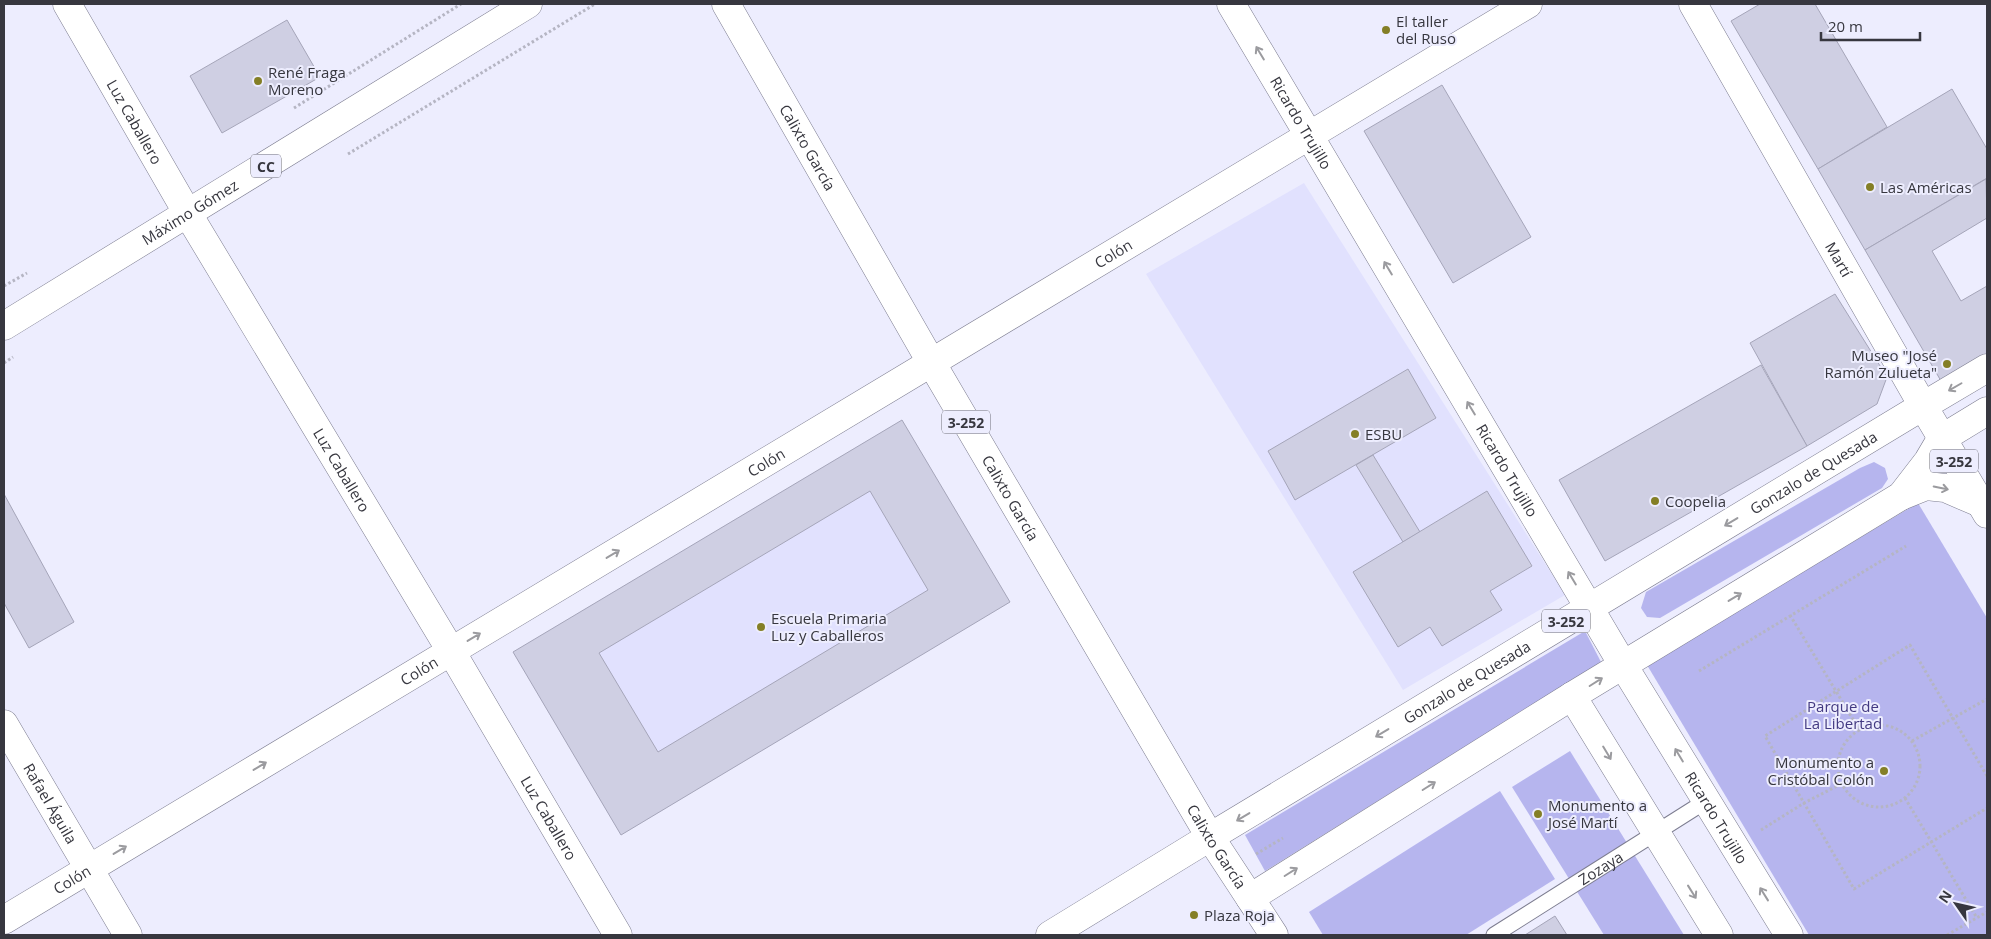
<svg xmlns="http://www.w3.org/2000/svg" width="1991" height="939" viewBox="0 0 1991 939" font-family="'Open Sans',sans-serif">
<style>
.built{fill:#e1e1fe}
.green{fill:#b6b5ee}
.building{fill:#cfcfe3;stroke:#a5a5b9;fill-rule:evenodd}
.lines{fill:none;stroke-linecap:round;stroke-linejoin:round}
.lane-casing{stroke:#7d7d90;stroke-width:17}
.street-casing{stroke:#7d7d90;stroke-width:29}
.secondary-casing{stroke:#7d7d90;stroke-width:29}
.primary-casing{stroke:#7d7d90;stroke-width:29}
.path{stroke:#b5b5c3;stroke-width:3;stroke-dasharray:2.5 2.5;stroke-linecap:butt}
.lane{stroke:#fff;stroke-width:15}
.street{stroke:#fff;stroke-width:28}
.secondary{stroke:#fff;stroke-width:28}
.primary{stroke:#fff;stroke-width:28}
.oneway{stroke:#9b9b9f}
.poi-dot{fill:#847f26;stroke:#ededfe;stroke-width:2}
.labels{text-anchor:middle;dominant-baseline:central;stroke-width:4;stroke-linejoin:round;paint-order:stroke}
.shield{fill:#ededfe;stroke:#6e6e78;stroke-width:1}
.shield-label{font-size:14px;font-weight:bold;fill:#37373f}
.poi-label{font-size:15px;fill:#37373f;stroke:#ededfe;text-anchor:start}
.street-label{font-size:15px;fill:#37373f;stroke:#ededfe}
.park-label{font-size:15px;fill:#433a82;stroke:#ededfe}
</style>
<rect width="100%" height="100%" fill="#ededfe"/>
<g class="built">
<polygon points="1304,183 1565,595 1403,690 1146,274"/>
<polygon points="902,420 1010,602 621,835 513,652"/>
</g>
<g class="green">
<polygon points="1874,462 1885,468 1888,479 1882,488 1660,618 1647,617 1641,608 1646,592 1860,468"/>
<polygon points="1918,503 1987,618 1987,935 1809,935 1647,665"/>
<polygon points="1585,631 1601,662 1265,871 1245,835"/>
<polygon points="1570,751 1684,935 1604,935 1512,787"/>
<polygon points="1500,791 1555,879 1466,935 1323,935 1309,912"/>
</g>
<g class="building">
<polygon points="1760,4 1815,4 1887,127 1818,169 1731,21"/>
<polygon points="287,20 320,77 222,133 190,76"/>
<polygon points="1442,85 1531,237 1453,283 1364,131"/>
<polygon points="1952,89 1987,149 1987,178 1865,250 1818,169"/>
<polygon points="1986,179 1987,218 1932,251 1961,301 1987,286 1987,354 1941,381 1865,250"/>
<polygon points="1835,294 1887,377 1877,404 1807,446 1750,343"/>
<polygon points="1761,365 1807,446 1605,561 1559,480"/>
<polygon points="1408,369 1436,418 1295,500 1268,451"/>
<path d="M 902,420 L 1010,602 L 621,835 L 513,652 ZM 870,491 L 928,590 L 658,752 L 599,653 Z"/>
<polygon points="1373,455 1420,532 1403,542 1356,465"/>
<polygon points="1487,491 1532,566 1490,591 1502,610 1442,646 1430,627 1398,647 1353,572"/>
<polygon points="4,494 74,622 29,648 4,603"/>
<polygon points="1555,916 1567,935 1525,935"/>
</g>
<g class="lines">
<g class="lane-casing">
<g id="lane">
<path id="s1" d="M 1494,935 L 1706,801"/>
</g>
</g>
<g class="street-casing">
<g id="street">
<path id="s2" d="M 67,4 L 188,214 L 451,651 L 618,935"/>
<path id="s3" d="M 1693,4 L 1923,406"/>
<path id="s4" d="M 1623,665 L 1789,935"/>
<polyline points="1572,696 1719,935"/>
<path id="s5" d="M 4,724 L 128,935"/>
<polyline points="1250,898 1274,935"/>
<path id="s6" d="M 4,920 L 1528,4"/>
<polyline points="1050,935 1210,837"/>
</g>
</g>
<g class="secondary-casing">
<g id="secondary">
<path id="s7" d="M 1231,4 L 1623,665"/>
<polyline points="1923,406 1987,368"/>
<polyline points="1941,439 1987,411"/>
</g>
</g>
<g class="primary-casing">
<g id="primary">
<path id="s8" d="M 726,4 L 931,362 L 1210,837 L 1250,898 L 1572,696 L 1901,496 L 1928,461 L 1941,439"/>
<path id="s9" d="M 4,326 L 528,4"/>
<polyline points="1901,496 1926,486 1945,488 1980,503"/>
<path id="s10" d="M 1210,837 L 1923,406 L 1987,514"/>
</g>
</g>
<g class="path">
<polyline points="294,108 461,4"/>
<polyline points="348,154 595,4"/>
<polyline points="4,286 27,273"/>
<polyline points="4,363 13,357"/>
<polyline points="1790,615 1860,731"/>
<polyline points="1699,671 1906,546"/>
<circle cx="1879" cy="766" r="41"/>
<polyline points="1912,741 1987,699"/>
<polyline points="1987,776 1910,645 1765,736 1854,889 1987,808"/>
<polyline points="1905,798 1977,918"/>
<polyline points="1761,830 1804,803 1841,784"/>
<polyline points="1256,854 1283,838"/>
<polyline points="1947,935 1987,912"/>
</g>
<use href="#lane" class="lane"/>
<use href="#street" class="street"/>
<use href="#secondary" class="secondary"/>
<use href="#primary" class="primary"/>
</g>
<defs><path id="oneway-shaft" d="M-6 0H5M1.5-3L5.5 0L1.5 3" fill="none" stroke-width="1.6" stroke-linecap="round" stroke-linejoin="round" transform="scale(1.25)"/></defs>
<g class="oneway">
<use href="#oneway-shaft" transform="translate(1260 53) rotate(-121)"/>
<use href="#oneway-shaft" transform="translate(1388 268) rotate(-121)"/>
<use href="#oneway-shaft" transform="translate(1955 387) rotate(150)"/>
<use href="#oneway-shaft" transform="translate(1471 408) rotate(-121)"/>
<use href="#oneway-shaft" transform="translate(1941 488) rotate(12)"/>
<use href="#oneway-shaft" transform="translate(1731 522) rotate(149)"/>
<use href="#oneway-shaft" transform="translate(613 554) rotate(-31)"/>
<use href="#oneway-shaft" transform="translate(1572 578) rotate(-121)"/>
<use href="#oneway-shaft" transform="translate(1735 597) rotate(-31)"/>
<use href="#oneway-shaft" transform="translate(474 637) rotate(-31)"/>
<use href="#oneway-shaft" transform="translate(1596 682) rotate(-32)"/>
<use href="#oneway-shaft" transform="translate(1382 733) rotate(149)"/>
<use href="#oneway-shaft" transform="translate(1607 753) rotate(59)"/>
<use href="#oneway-shaft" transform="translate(1679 755) rotate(-121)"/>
<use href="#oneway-shaft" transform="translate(260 766) rotate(-31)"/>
<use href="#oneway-shaft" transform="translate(1429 786) rotate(-32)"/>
<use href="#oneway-shaft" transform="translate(1243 817) rotate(149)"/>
<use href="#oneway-shaft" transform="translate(120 850) rotate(-31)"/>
<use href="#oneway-shaft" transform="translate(1291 872) rotate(-32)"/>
<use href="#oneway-shaft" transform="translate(1692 892) rotate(58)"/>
<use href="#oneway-shaft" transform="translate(1764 894) rotate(-122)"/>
</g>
<g class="poi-dot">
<circle cx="1386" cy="30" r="5"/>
<circle cx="258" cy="81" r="5"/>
<circle cx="1870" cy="187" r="5"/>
<circle cx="1947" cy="364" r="5"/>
<circle cx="1355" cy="434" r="5"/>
<circle cx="1655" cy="501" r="5"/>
<circle cx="761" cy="627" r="5"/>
<circle cx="1884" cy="771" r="5"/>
<circle cx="1538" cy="814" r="5"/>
<circle cx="1194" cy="915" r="5"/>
</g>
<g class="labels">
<g class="shield">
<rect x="251" y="154.5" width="30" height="23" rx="4"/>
<rect x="942" y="410.5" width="48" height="23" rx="4"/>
<rect x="1930" y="449.5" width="48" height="23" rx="4"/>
<rect x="1542" y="609.5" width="48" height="23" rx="4"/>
</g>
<g class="shield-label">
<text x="266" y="166">CC</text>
<text x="966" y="422">3-252</text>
<text x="1954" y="461">3-252</text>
<text x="1566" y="621">3-252</text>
</g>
<g class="poi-label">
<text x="1396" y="21">El taller<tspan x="1396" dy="17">del Ruso</tspan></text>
<text x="268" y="72">René Fraga<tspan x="268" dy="17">Moreno</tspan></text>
<text x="1880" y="187">Las Américas</text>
<text x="1937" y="355" text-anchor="end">Museo "José<tspan x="1937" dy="17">Ramón Zulueta"</tspan></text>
<text x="1365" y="434">ESBU</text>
<text x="1665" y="501">Coopelia</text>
<text x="771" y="618">Escuela Primaria<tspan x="771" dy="17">Luz y Caballeros</tspan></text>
<text x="1874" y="762" text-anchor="end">Monumento a<tspan x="1874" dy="17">Cristóbal Colón</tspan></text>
<text x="1548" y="805">Monumento a<tspan x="1548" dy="17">José Martí</tspan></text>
<text x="1204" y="915">Plaza Roja</text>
</g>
<g class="street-label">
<text stroke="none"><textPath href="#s2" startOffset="136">Luz Caballero</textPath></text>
<text stroke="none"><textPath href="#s7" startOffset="138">Ricardo Trujillo</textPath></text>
<text stroke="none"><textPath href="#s8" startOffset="165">Calixto García</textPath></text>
<text stroke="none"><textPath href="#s9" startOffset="218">Máximo Gómez</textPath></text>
<text stroke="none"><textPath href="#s6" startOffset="1294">Colón</textPath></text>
<text stroke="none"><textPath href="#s3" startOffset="294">Martí</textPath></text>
<text stroke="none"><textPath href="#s6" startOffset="889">Colón</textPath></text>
<text stroke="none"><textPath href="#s2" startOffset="541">Luz Caballero</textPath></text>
<text stroke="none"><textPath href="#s7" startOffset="542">Ricardo Trujillo</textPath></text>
<text stroke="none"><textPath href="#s10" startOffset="705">Gonzalo de Quesada</textPath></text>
<text stroke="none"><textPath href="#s8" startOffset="570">Calixto García</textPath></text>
<text stroke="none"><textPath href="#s6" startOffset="484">Colón</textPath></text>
<text stroke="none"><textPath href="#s10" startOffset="300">Gonzalo de Quesada</textPath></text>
<text stroke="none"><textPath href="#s5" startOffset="92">Rafael Águila</textPath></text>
<text stroke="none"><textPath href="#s2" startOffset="946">Luz Caballero</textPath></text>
<text stroke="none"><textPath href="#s4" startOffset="179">Ricardo Trujillo</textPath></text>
<text stroke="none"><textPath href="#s8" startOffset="975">Calixto García</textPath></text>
<text stroke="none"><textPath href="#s1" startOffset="126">Zozaya</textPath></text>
<text stroke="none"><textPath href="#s6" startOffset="79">Colón</textPath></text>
</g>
<g class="park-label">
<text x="1843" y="706">Parque de<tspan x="1843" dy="17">La Libertad</tspan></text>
</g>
</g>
<rect width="1991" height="939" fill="none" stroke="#37373f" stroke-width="10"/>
<g transform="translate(1956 904) rotate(304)" stroke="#ededfe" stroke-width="4" paint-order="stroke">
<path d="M0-4L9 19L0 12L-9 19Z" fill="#37373f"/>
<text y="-8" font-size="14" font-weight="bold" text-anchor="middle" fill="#37373f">N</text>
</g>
<path d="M1821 32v8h99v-8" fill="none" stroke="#37373f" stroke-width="2.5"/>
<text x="1828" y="32" font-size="15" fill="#37373f" stroke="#ededfe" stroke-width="4" paint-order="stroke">20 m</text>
</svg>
